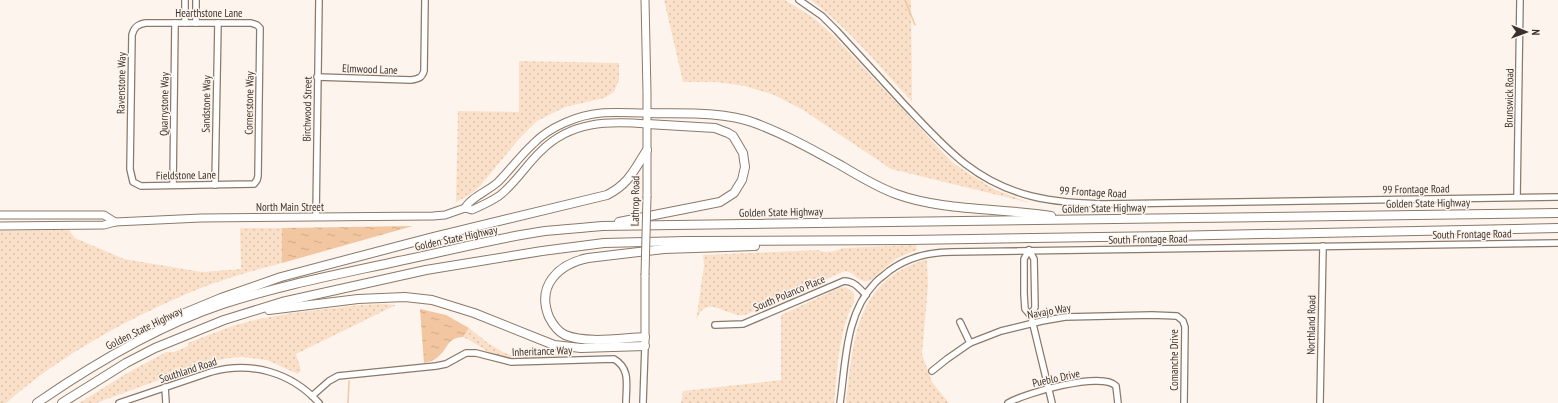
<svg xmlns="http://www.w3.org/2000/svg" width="1558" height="403" viewBox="0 0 1558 403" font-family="'PT Sans Narrow',sans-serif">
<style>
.grass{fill:url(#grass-dots)}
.water{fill:url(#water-ripples)}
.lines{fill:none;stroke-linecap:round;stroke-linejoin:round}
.stream{stroke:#f2c6a0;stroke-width:1.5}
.minor-casing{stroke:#8c7969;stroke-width:8}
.major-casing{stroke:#8c7969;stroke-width:9}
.highway-casing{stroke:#8c7969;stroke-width:10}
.minor{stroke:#fff;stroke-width:5.5}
.major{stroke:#fff;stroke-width:7}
.highway{stroke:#fff;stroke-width:8}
.major-bridge-casing{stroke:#8c7969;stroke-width:9;stroke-linecap:butt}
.major-bridge{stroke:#fff;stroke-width:7}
.labels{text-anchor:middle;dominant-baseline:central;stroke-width:3;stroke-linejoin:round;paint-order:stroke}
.street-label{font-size:11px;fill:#39312a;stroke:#fdf5ed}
</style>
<defs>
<pattern id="grass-dots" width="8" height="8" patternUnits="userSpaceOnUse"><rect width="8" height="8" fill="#fbe0c9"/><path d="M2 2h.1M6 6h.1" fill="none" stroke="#d8c1ad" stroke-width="1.8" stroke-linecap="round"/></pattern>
<pattern id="water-ripples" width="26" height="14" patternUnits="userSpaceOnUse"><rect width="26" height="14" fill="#f2c6a0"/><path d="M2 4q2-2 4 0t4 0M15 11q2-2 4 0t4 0" fill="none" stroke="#d0ab8a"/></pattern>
</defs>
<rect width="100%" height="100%" fill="#fdf5ed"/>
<g class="grass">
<polygon points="664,0 785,0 814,18 835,37 932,141 953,163 971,175 996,190 1030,203 891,169 803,110 774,95 745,86 716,82 683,82"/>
<path d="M 811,0 L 911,0 L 912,102 C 880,67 849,29 811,0 Z"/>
<polygon points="519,61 619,63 619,80 614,92 604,98 565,107 537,121 519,139 480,186 471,194 456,202 458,111 519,112"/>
<path d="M 240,228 L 282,228 L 282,263 C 255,270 227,278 201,288 C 132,316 62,354 6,403 L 0,403 L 0,231 L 69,230 L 75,238 L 124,259 L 202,272 L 241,269 Z"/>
<path d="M 916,245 L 917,250 L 897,258 L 871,280 C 859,285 855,272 845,271 L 745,315 C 726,318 706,291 696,321 L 704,265 L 703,255 L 818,250 C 825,253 836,252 842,248 Z"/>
<path d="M 927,259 L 928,286 L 922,354 L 932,382 L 949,403 L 846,403 C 854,339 854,281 927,259 Z"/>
<path d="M 845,287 L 853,292 C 857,303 850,308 847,318 C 838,345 837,375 834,403 L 681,403 L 683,391 L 781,380 L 781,315 L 839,288 Z"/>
<polygon points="383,304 396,305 296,354 301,370 298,374 267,360 243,357 229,358 209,362 96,403 79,403 129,372 166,352 174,352 188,346 188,343 235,325 259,319 292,313 359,305"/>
<path d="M 469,328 L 488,343 L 503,352 L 514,357 L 528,357 L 534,347 L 549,353 L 563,356 C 539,357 510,363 488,352 C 480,347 472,341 463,337 Z"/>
</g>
<g class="water">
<polygon points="413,226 282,263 282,228"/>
<path d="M 420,309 L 446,315 L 469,328 L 463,337 C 447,338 449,347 439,356 C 435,360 429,362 424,363 Z"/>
</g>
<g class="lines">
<g class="stream">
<polyline points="905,0 915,25"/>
<polyline points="348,403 349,381"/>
</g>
<g class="minor-casing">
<g id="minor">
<path d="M 799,0 L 822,16 L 837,31 C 859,55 881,79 903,103 C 943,145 972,181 1031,196 C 1055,202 1079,203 1103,204 L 1558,197"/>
<path d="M 146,23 L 251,23 L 257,25 L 260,28 L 258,176 L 257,180 L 254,184 L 141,186 L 133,182 L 130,169 L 132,35 C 134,27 138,24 146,23 Z"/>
<polyline points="185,23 185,0"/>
<polyline points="196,23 196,0"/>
<path d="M 317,77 L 411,80 C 418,79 422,78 424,71 L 425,0"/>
<polyline points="173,185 175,23"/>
<polyline points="215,185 218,23"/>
<polyline points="1517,197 1520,0"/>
<polyline points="316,217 319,0"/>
<polyline points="1029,250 1034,259 1035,307 1031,316 1052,403"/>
<polyline points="1029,250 1024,259 1024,294 1025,309 1031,316"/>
<polyline points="960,322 970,343"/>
<path d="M 715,325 L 743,324 L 844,281 C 854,281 859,288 866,295"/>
<polyline points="932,371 947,359 970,343 1001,331 1042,321 1065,317 1152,315 1177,316 1183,321 1185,327 1184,403"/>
<polyline points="165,387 166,403"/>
<path d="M 312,396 L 329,381 L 338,376 L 436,366 L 446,364 L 466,353 L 476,353 L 511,362 L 614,359 C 631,369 626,385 626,403"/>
<path d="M 119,403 L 211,372 C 251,361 291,372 319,403"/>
<polyline points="643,403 645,346"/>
<path d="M 840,403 C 846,362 845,314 875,283 C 879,278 885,275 889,271 C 908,257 928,252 952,252 L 1558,243"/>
<path d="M 1008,403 C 1025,393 1102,371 1116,386 L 1118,403"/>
<polyline points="1320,403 1323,246"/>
</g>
</g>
<g class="major-casing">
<g id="major">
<polyline points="645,0 647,93 647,196"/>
<path d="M 465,208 C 470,198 488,191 498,182 C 510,170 520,156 533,144 C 549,127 578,115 601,113 C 616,112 632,113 647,113"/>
<polyline points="0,215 104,215 115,222"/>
<path d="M 0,226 L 104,225 L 115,222 L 201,218 L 433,216 L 445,215 L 465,208 L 472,210 C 481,206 490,202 499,196 C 515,184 526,165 541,151 C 571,121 608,121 647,124"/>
<polyline points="645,342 645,275"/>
</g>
</g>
<g class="highway-casing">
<g id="highway">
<path d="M 647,113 C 680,114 721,111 752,122 C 783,133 813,150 842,166 C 859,176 877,187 896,194 C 942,211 1002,208 1051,216"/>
<polyline points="619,222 720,202 734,193 742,180 745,167 743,153 733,136 728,133 715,128 647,124"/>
<polyline points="269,310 358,299 405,297 432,300 474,313 554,345 581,348 645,346"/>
<path d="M 163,324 L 175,317 L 221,298 L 281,277 L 433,237 L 607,195 C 629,184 634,170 647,150"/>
<path d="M 645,337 C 621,338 587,344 565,335 C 557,331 553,325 549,317 C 536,285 559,264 588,258 L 664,249 L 755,246"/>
<path d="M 37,403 C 95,363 157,326 223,304 C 281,285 340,274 399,261 C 448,251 496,238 545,231 C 563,229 583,228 602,226 L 1558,213"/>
<polyline points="62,403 126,363 155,348 224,320 282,302 426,270 542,251 604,243 686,241 908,240 1167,236 1558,228"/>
</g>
</g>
<use href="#minor" class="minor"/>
<use href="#major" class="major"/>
<use href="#highway" class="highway"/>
<g class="major-bridge-casing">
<polyline id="major-bridge" points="645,275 647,196"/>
</g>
<use href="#major-bridge" class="major-bridge"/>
</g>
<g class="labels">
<g class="street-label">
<text x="209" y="13">Hearthstone Lane</text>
<text transform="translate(370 69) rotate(2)">Elmwood Lane</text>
<text transform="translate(121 83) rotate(-89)">Ravenstone Way</text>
<text transform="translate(1509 98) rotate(-89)">Brunswick Road</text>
<text transform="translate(249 103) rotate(-89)">Cornerstone Way</text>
<text transform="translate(164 104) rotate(-89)">Quarrystone Way</text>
<text transform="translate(206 104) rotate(-89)">Sandstone Way</text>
<text transform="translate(307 109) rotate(-89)">Birchwood Street</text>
<text transform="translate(186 175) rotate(-1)">Fieldstone Lane</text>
<text transform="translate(1416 189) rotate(-1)">99 Frontage Road</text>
<text transform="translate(1093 192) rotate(3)">99 Frontage Road</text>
<text transform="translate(635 201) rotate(-89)">Lathrop Road</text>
<text transform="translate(1428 203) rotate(-1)">Golden State Highway</text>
<text x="290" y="207">North Main Street</text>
<text transform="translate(1104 208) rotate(-1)">Golden State Highway</text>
<text transform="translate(781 212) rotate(-1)">Golden State Highway</text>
<text transform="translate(1472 234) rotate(-1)">South Frontage Road</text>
<text transform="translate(456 238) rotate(-12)">Golden State Highway</text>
<text transform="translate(1148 239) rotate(-1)">South Frontage Road</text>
<text transform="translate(789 293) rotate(-23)">South Polanco Place</text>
<text transform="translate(1049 311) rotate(-10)">Navajo Way</text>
<text transform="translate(1311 325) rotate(-89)">Northland Road</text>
<text transform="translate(144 328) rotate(-26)">Golden State Highway</text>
<text transform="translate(542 351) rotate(-2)">Inheritance Way</text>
<text transform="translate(1174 360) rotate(-90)">Comanche Drive</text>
<text transform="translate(188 370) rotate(-18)">Southland Road</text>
<text transform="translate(1056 378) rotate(-12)">Pueblo Drive</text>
</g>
</g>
<g transform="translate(1526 32) rotate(91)" stroke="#fdf5ed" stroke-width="3" paint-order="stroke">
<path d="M0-3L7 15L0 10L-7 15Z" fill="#39312a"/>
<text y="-6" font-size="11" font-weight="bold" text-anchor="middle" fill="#39312a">N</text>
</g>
</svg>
